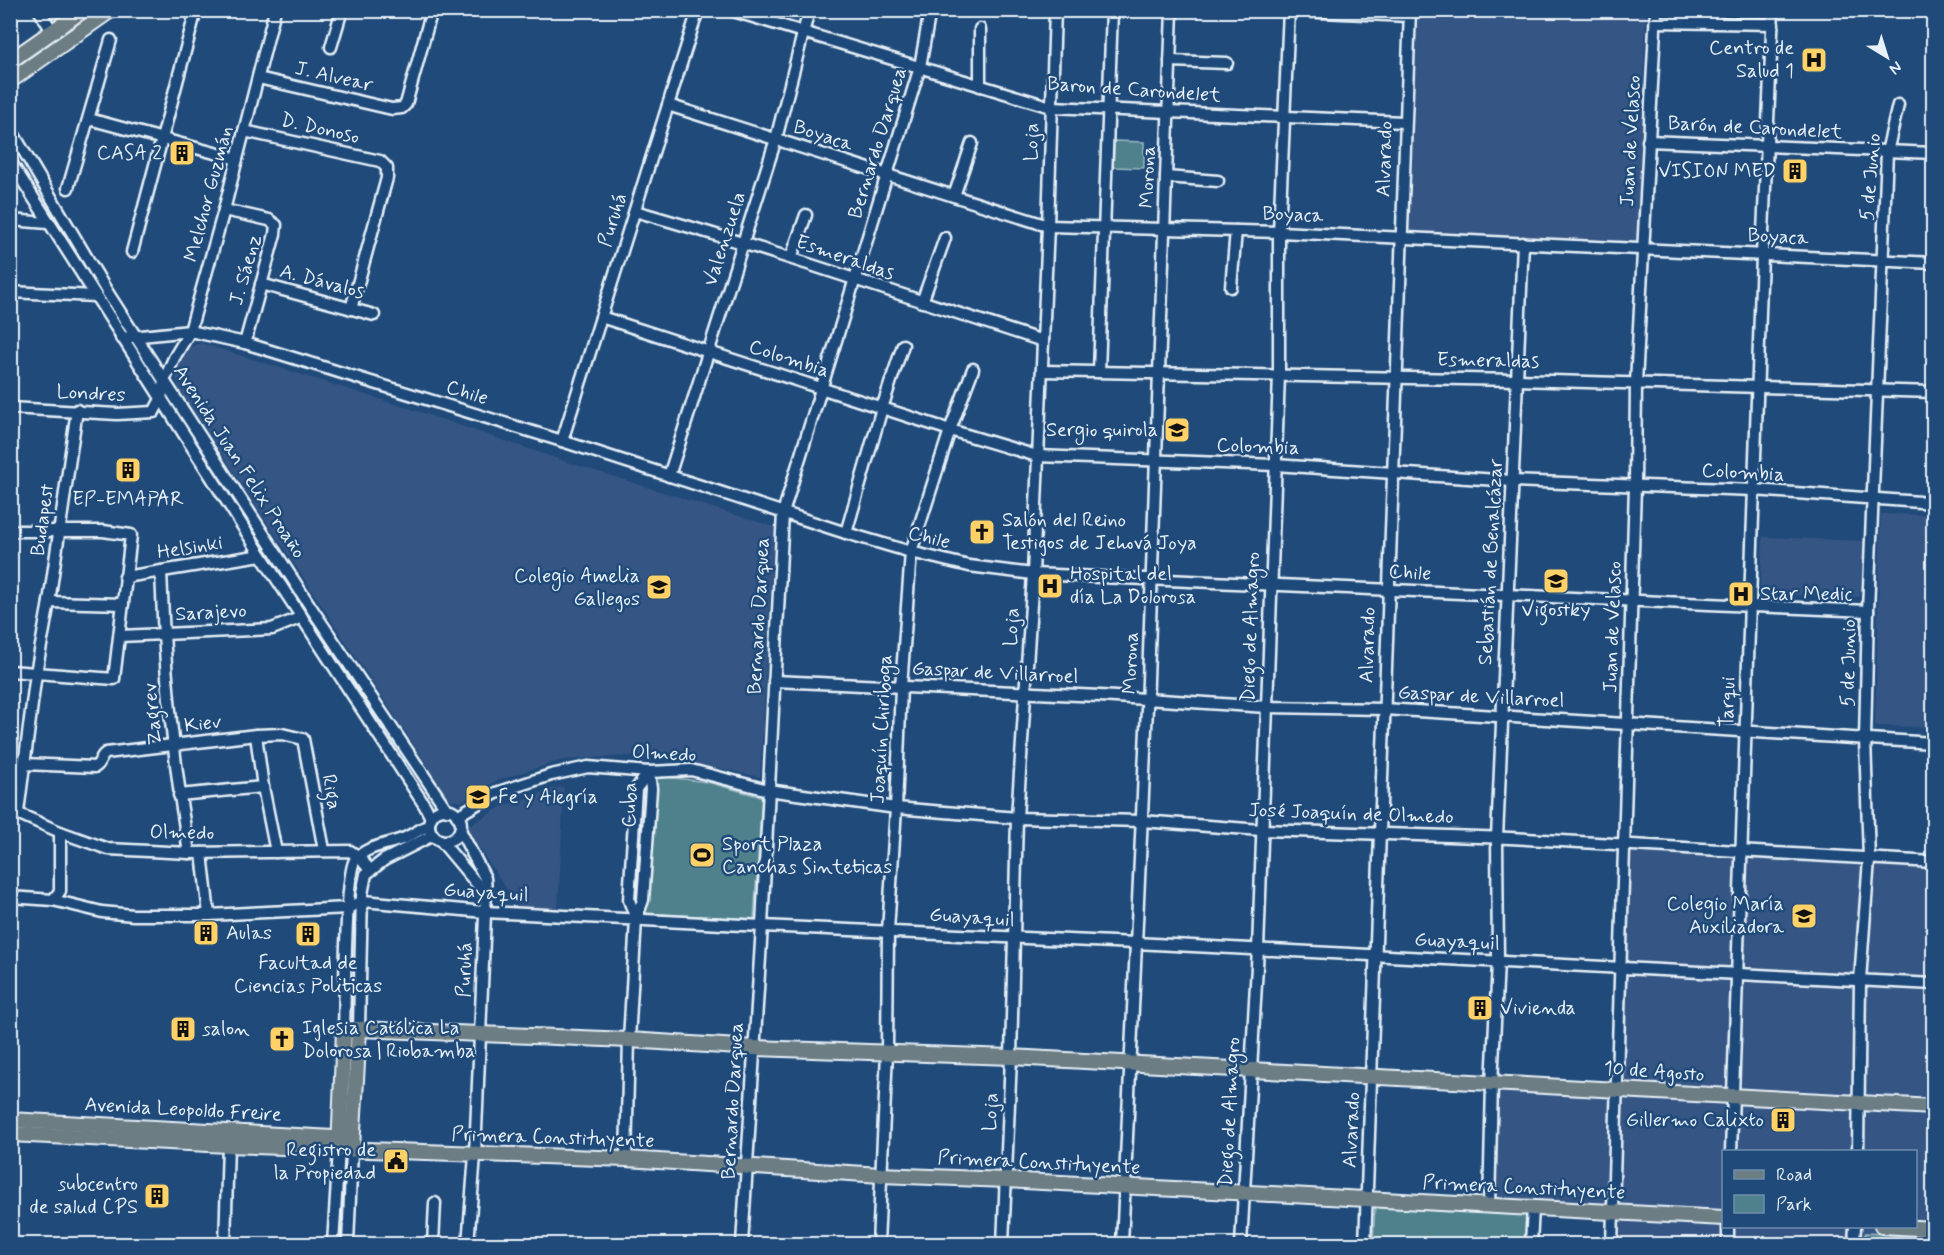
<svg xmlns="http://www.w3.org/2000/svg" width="1944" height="1255" viewBox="0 0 1944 1255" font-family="Mynerve,sans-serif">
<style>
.built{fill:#365684;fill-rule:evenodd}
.green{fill:#4f818c;stroke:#9cb9c2;stroke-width:1.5}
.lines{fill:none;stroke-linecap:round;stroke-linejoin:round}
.minor-casing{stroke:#e8f1f8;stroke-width:15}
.major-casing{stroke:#e8f1f8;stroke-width:18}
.minor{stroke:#1f4a7a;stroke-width:10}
.major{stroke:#6d7d84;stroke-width:14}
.labels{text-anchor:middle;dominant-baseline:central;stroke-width:5;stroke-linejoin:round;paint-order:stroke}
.poi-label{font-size:20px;fill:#e8f1f8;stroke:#1f4a7a;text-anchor:end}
.street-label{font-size:20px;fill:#e8f1f8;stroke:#1f4a7a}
</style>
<rect width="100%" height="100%" fill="#1f4a7a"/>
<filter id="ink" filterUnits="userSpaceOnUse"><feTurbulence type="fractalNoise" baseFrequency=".0167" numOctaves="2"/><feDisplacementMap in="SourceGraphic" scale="12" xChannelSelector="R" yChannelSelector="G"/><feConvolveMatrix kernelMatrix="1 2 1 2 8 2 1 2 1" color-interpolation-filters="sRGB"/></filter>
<g filter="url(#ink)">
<g class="built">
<polygon points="1418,11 1646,11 1638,244 1410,233"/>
<polygon points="201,343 420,412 570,463 774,527 760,777 673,758 625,756 562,760 498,780 460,802 446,798 429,768 179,389 175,373 183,356 190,347"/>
<polygon points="1881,514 1933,515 1933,727 1875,726"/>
<polygon points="1763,537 1863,541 1860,597 1760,594"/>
<polygon points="564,787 558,909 520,908 468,832 469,826 501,807 555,788"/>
<path d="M 1630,847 L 1933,867 L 1933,1244 L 1616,1244 ZM 1724,1152 L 1916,1152 L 1916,1226 L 1724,1226 Z"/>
<polygon points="1499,1088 1614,1092 1609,1208 1495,1204"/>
</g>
<g class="green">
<polygon points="1114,141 1144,142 1144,168 1113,167"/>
<polygon points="651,775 707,782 762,797 754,919 642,913"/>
<polygon points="1375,1206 1527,1214 1525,1244 1373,1244"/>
<polygon points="1865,1233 1933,1237 1933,1244 1865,1244"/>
</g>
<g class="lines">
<g class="minor-casing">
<g id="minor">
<polyline points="39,10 52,31"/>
<polyline points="730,10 1051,107 1404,122"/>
<polyline points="1277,10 1409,16"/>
<polyline points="1656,22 1773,24"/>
<polyline points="1714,23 1714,10"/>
<polyline points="331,47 342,10"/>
<polyline points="1170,61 1227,63"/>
<polyline points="258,78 392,109 402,108 406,104 432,10"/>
<polyline points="980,86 980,29"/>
<polyline points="668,105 1048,226 1279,232 1934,263"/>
<polyline points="89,119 237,159"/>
<polyline points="10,128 106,290 143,348 312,609 447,810"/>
<polyline points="244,131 380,161 387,168 387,178 351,309"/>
<polyline points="1648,141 1934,153"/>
<polyline points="10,161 261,555 425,806 431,818"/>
<polyline points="1166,177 1218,181"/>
<polyline points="68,188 111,40"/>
<polyline points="954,196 972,143"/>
<polyline points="224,210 269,220 276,225 275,234 245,343"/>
<path d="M 635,211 C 772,250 907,297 1043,341"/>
<polyline points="10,220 48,223"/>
<polyline points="132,252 196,10"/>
<polyline points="791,258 806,215"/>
<polyline points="261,284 374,315"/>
<polyline points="1231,287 1236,231"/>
<polyline points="10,292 95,296"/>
<polyline points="922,302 945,238"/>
<polyline points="601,317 950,430 1037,456 1275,465 1512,481 1754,490 1934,503"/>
<polyline points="121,338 190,331 245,343 562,441 846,533 911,552 969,566 1033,574 1868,611"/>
<polyline points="1042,371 1517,380 1934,392"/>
<polyline points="1099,372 1112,10"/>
<polyline points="10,408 117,414 154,412 161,399 164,381 174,358 190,331 224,210 275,10"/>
<polyline points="562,441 698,10"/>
<polyline points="669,476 776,139 809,10"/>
<polyline points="10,531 103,531 131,535 114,679 10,671"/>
<polyline points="846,533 882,408 903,345"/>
<path d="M 161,571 C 164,666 173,760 189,853"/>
<polyline points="125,577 261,555"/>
<polyline points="49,602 123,604"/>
<polyline points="120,636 272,629 302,617"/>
<polyline points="774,681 1100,696 1267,707 1384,709 1934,743"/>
<polyline points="256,735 263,787 276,852"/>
<path d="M 24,764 L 95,767 C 101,764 100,756 106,753 L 256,735 L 282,734 L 303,739 L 324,850"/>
<polyline points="179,795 263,787"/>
<circle cx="445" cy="825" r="16"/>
<polyline points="10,810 60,832 108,849 189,853 350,851 359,857 370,870"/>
<polyline points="18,812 36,673 49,602 77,410"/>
<polyline points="457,816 496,793 551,775 588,767 649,772 691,770 768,790 896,808 1017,818 1142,821 1261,830 1510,838 1934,862"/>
<polyline points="460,830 485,878 486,891 475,1155 468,1244"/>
<polyline points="441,841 477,884 486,891"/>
<polyline points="202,853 209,915"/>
<polyline points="10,897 53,900 102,912 133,915 209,915 348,908 363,901 485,912 762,926 1135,943 1934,984"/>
<polyline points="53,900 60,891 60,832"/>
<polyline points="636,919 629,900 636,789 649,772"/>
<polyline points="359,1029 362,894 366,874 384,860 433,835"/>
<path d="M 344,1030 C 345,1005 345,873 355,860 C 367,845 388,845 405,838 C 413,834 421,829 429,825"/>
<polyline points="1731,1152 1762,255 1773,10"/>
<polyline points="1858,1152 1860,980 1869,859 1865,739 1868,611 1887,152 1898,105"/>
<polyline points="626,1159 629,1040 636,919 643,900 651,789 649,772"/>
<polyline points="1489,1206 1492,1084 1498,962 1497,838 1523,243"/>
<polyline points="225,1244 228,1145"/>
<polyline points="333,1244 339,1149"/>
<polyline points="348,1244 352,1150"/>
<polyline points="433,1244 435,1203"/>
<polyline points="742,1244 762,926 783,513 920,67 930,10"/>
<polyline points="878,1244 887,1053 888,931 896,808 901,687 911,552 950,430 973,369"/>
<polyline points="1003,1244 1011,1057 1017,818 1033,574 1048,226 1055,10"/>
<polyline points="1122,1244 1147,708 1172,10"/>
<polyline points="1241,1244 1258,949 1267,707 1279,375 1279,232 1289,10"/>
<polyline points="1365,1244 1410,10"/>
<polyline points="1531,1244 1533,1208"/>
<polyline points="1612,1244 1635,486 1636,383 1656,10"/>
<polyline points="1728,1244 1728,1226"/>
<polyline points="1854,1244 1855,1226"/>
</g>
</g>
<g class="major-casing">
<g id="major">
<polyline points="10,61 83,10"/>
<polyline points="10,81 111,10"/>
<polyline points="10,1120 352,1139"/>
<polyline points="10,1134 228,1145 626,1159 881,1175 1006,1180 1724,1218"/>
<polyline points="352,1148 359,1029"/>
<polyline points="339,1149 344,1030 359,1029 629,1040 754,1048 1011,1057 1934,1107"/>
<polyline points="1882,1226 1934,1229"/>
</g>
</g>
<use href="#minor" class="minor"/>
<use href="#major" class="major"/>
</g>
</g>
<defs>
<g id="hospital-square" transform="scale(1.35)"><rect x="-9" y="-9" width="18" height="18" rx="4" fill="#ffd166" stroke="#1f4a7a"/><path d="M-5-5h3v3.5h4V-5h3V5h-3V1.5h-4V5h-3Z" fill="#111"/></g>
<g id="building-square" transform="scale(1.35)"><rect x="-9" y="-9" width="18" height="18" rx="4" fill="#ffd166" stroke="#1f4a7a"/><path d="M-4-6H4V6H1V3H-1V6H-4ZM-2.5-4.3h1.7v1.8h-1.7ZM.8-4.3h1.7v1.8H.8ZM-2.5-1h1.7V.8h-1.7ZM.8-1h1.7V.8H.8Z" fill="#111"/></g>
<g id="school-square" transform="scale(1.35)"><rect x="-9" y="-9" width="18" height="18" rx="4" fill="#ffd166" stroke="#1f4a7a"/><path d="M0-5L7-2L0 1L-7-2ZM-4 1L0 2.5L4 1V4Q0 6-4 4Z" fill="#111"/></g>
<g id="church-square" transform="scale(1.35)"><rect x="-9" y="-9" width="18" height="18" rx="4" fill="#ffd166" stroke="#1f4a7a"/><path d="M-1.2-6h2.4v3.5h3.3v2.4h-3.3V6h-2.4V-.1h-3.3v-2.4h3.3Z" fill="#111"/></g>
<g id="stadium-square" transform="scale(1.35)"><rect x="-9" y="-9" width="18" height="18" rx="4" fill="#ffd166" stroke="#1f4a7a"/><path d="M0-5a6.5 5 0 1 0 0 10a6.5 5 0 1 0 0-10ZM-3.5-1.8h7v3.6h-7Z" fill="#111"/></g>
<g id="university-square" transform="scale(1.35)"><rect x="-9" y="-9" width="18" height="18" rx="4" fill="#ffd166" stroke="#1f4a7a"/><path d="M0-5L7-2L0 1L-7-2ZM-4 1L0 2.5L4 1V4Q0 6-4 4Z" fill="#111"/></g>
<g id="civic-square" transform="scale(1.35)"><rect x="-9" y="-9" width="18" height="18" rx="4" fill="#ffd166" stroke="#1f4a7a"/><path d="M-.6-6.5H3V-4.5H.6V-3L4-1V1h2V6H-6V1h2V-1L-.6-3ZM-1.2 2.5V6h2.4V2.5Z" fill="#111"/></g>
</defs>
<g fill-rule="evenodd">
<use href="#hospital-square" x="1814" y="60"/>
<use href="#building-square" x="182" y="153"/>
<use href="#building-square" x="1795" y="171"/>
<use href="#school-square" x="1177" y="430"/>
<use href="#building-square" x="128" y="470"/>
<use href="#church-square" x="982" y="532"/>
<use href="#school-square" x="1556" y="581"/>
<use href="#hospital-square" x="1050" y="586"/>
<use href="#school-square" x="659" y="587"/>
<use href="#hospital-square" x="1741" y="594"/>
<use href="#school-square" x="478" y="797"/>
<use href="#stadium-square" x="702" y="855"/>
<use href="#university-square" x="1804" y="916"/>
<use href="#building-square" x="206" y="933"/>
<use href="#building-square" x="308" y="934"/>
<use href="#building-square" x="1480" y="1008"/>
<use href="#building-square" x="183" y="1029"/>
<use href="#church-square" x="282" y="1039"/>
<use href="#building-square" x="1783" y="1120"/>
<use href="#civic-square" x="396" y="1161"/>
<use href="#building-square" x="157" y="1196"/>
</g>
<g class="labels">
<g class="poi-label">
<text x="1794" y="48">Centro de<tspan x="1794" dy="23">Salud 1</tspan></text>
<text x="162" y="153">CASA 2</text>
<text x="1776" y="171">VISION MED</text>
<text x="1158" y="430">Sergio quirola</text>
<text x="128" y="499" text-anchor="middle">EP-EMAPAR</text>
<text x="1002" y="520" text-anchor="start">Salón del Reino<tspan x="1002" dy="23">Testigos de Jehová Joya</tspan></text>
<text x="1070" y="574" text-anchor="start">Hospital del<tspan x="1070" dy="23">día La Dolorosa</tspan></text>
<text x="640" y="576">Colegio Amelia<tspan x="640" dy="23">Gallegos</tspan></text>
<text x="1760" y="594" text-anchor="start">Star Medic</text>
<text x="1556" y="610" text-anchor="middle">Vigostky</text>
<text x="498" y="797" text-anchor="start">Fe y Alegría</text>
<text x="722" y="844" text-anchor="start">Sport Plaza<tspan x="722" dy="23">Canchas Sinteticas</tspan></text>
<text x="1784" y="904">Colegio María<tspan x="1784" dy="23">Auxiliadora</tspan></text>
<text x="226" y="933" text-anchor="start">Aulas</text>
<text x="308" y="963" text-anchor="middle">Facultad de<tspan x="308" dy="23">Ciencias Politicas</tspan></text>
<text x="1500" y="1008" text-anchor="start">Vivienda</text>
<text x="302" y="1028" text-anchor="start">Iglesia Católica La<tspan x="302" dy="23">Dolorosa | Riobamba</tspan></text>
<text x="202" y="1029" text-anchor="start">salon</text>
<text x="1764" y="1120">Gillermo Calixto</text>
<text x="376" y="1150">Registro de<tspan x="376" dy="23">la Propiedad</tspan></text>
<text x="138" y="1184">subcentro<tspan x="138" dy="23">de salud CPS</tspan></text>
</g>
<g class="street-label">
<text transform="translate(334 77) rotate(13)">J. Alvear</text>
<text transform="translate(1134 90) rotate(4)">Baron de Carondelet</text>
<text transform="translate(1755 128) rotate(3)">Barón de Carondelet</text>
<text transform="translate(320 129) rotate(13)">D. Donoso</text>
<text transform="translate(823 136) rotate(18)">Boyaca</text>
<text transform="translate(1631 141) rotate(-87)">Juan de Velasco</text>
<text transform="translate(1032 142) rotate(-89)">Loja</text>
<text transform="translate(878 143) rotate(-73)">Bernardo Darquea</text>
<text transform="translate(1385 159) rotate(-88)">Alvarado</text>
<text transform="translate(1148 177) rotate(-88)">Morona</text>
<text transform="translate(1871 177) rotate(-85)">5 de Junio</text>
<text transform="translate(209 194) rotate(-75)">Melchor Guzmán</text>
<text transform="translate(1293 215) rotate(2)">Boyaca</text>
<text transform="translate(613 220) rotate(-72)">Puruhá</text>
<text transform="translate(1778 237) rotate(3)">Boyaca</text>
<text transform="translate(725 239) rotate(-72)">Valenzuela</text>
<text transform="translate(845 258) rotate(19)">Esmeraldas</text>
<text transform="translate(246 270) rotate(-74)">J. Sáenz</text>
<text transform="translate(322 282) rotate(15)">A. Dávalos</text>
<text transform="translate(789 359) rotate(18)">Colombia</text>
<text transform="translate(1488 361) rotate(1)">Esmeraldas</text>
<text transform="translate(467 393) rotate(17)">Chile</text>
<text transform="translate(91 394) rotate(3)">Londres</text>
<text transform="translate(1258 447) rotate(2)">Colombia</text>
<text transform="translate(239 462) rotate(57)">Avenida Juan Felix Proaño</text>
<text transform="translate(1743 473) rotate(3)">Colombia</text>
<text transform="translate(43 520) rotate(-82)">Budapest</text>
<text transform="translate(929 538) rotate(14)">Chile</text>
<text transform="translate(190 548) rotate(-9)">Helsinki</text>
<text transform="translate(1491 562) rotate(-87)">Sebastián de Benalcázar</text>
<text transform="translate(1410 573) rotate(3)">Chile</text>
<text transform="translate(211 613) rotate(-3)">Sarajevo</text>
<text transform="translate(759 616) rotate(-87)">Bernardo Darquea</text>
<text transform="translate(1012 627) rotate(-87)">Loja</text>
<text transform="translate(1251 627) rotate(-88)">Diego de Almagro</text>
<text transform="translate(1613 627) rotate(-88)">Juan de Velasco</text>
<text transform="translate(1368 645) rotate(-88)">Alvarado</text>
<text transform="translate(1131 663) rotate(-88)">Morona</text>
<text transform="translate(1849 663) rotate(-89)">5 de Junio</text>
<text transform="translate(995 673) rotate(3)">Gaspar de Villarroel</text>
<text transform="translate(1481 697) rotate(3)">Gaspar de Villarroel</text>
<text transform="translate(1728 702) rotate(-88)">Tarqui</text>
<text transform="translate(153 714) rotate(-95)">Zagrev</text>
<text transform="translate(203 724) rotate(-7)">Kiev</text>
<text transform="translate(882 729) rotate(-87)">Joaquín Chiriboga</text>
<text transform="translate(664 754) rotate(3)">Olmedo</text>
<text transform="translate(331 792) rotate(80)">Riga</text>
<text transform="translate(630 805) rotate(-89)">Cuba</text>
<text transform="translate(1351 814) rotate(2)">José Joaquín de Olmedo</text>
<text transform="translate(182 833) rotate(1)">Olmedo</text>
<text transform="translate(486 893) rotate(4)">Guayaquil</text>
<text transform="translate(972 918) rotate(4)">Guayaquil</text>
<text transform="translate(1457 942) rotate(3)">Guayaquil</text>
<text transform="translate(465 970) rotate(-88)">Puruhá</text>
<text transform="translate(1654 1072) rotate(4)">10 de Agosto</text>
<text transform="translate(733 1101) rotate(-87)">Bernardo Darquea</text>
<text transform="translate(183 1110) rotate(3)">Avenida Leopoldo Freire</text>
<text transform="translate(991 1112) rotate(-87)">Loja</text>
<text transform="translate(1230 1112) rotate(-87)">Diego de Almagro</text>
<text transform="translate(1352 1130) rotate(-87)">Alvarado</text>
<text transform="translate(553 1138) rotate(2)">Primera Constituyente</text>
<text transform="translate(1039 1163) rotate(3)">Primera Constituyente</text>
<text transform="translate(1524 1188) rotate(3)">Primera Constituyente</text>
</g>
</g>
<rect width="1944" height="1255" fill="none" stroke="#1f4a7a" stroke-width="36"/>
<rect x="18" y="18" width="1908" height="1219" fill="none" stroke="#e8f1f8" stroke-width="2" filter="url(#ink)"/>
<rect x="1722" y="1150" width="195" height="78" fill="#1f4a7a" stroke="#6f8dac" stroke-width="1.5"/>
<rect x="1734" y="1170" width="30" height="9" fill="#6d7d84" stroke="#6f8dac" stroke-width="1.5"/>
<text x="1776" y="1180" font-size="18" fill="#e8f1f8">Road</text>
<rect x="1734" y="1195" width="30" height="18" fill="#4f818c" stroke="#6f8dac" stroke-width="1.5"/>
<text x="1776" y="1210" font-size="18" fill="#e8f1f8">Park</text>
<g transform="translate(1887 57) rotate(142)" stroke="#1f4a7a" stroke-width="4.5" paint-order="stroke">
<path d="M0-4.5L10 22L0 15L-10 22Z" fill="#e8f1f8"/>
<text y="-9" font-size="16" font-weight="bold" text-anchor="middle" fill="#e8f1f8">N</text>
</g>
</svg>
